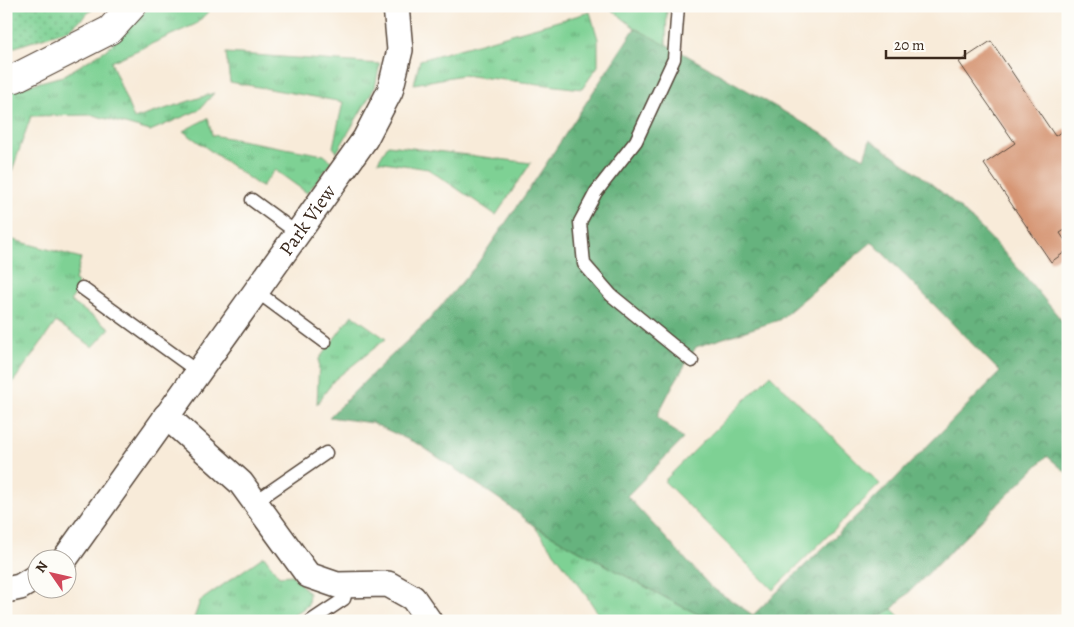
<svg xmlns="http://www.w3.org/2000/svg" width="1074" height="627" viewBox="0 0 1074 627" font-family="Alegreya,serif">
<style>
.grass{fill:url(#grass-tufts);stroke:#5c7e59}
.forest{fill:url(#forest-crowns);stroke:#506e4e;fill-rule:evenodd}
.park{fill:url(#park-dots);stroke:#5c7e59}
.garden{fill:#7ed194;stroke:#5c7e59}
.building{fill:#d69674}
.lines{fill:none;stroke-linecap:round;stroke-linejoin:round}
.service-casing{stroke:#57473a;stroke-width:15}
.minor-casing{stroke:#57473a;stroke-width:28}
.tertiary-casing{stroke:#57473a;stroke-width:30}
.service{stroke:#fff;stroke-width:12}
.minor{stroke:#fff;stroke-width:25}
.tertiary{stroke:#fff;stroke-width:28}
.labels{text-anchor:middle;dominant-baseline:central;stroke-width:5;stroke-linejoin:round;paint-order:stroke}
.street-label{font-size:20px;fill:#3b2a1e;stroke:#fdfcf7}
</style>
<defs>
<pattern id="grass-tufts" width="24" height="20" patternUnits="userSpaceOnUse" patternTransform="scale(1.25)"><rect width="24" height="20" fill="#7ed194"/><path d="M3 7l-1-3M5 7V3M7 7l1-3M15 17l-1-3M17 17v-4M19 17l1-3" fill="none" stroke="#68aa78"/></pattern>
<pattern id="forest-crowns" width="20" height="18" patternUnits="userSpaceOnUse" patternTransform="scale(1.25)"><rect width="20" height="18" fill="#66b37e"/><path d="M2 6a3 3 0 1 1 6 0M12 15a3 3 0 1 1 6 0" fill="none" stroke="#559267"/></pattern>
<pattern id="park-dots" width="8" height="8" patternUnits="userSpaceOnUse" patternTransform="scale(1.25)"><rect width="8" height="8" fill="#7ed194"/><path d="M2 2h.1M6 6h.1" fill="none" stroke="#68aa78" stroke-width="1.8" stroke-linecap="round"/></pattern>
</defs>
<rect width="100%" height="100%" fill="#fdfcf7"/>
<filter id="ink" filterUnits="userSpaceOnUse"><feTurbulence type="fractalNoise" baseFrequency=".02" numOctaves="2"/><feDisplacementMap in="SourceGraphic" scale="10" xChannelSelector="R" yChannelSelector="G"/><feConvolveMatrix kernelMatrix="1 2 1 2 8 2 1 2 1" color-interpolation-filters="sRGB"/></filter>
<filter id="wash" filterUnits="userSpaceOnUse"><feTurbulence type="fractalNoise" baseFrequency=".0096" numOctaves="4" result="noise"/><feDisplacementMap in="SourceGraphic" scale="20" xChannelSelector="R" yChannelSelector="G"/><feGaussianBlur stdDeviation="1.12" result="paint"/><feColorMatrix in="noise" values="0 0 0 0 0 0 0 0 0 0 0 0 0 0 0 0 0 1.4 0 .05"/><feComposite in="paint" operator="in"/></filter>
<g filter="url(#wash)">
<rect width="100%" height="100%" fill="#f8ebd9"/>
<g class="grass">
<polygon points="150,6 214,6 196,24 111,62 134,119 214,93 199,110 150,131 93,115 31,116 12,171 6,170 6,91 63,76 107,49"/>
<polygon points="590,12 598,39 598,66 582,89 462,75 414,84 420,60"/>
<polygon points="226,53 380,64 375,87 337,152 333,147 343,102 230,82"/>
<polygon points="208,118 212,135 324,155 332,162 307,193 275,170 261,187 183,131"/>
<polygon points="388,145 531,163 496,215 428,169 378,161"/>
<polygon points="6,238 81,258 75,280 79,289 70,301 110,328 93,347 56,322 6,392"/>
<polygon points="352,315 386,339 334,380 317,404 319,359"/>
<polygon points="534,526 679,605 713,621 603,621 582,589"/>
<polygon points="264,556 279,576 292,575 309,593 308,605 286,621 193,621 200,601"/>
<polygon points="892,609 904,621 870,621"/>
</g>
<path class="forest" d="M 635,28 L 681,52 L 864,158 L 870,140 C 902,160 936,186 964,212 C 1002,247 1035,288 1068,328 L 1068,474 L 1047,456 L 892,609 L 870,621 L 713,621 L 679,605 L 534,526 L 505,503 L 420,445 L 372,423 L 329,417 L 373,373 L 427,322 L 475,267 L 536,179 ZM 872,242 L 1000,372 L 893,481 L 753,615 L 711,587 L 627,496 L 683,439 L 657,416 L 673,385 L 696,347 L 779,320 Z"/>
<polygon class="park" points="6,6 96,6 70,29 6,50"/>
<g class="garden">
<polygon points="607,6 667,6 666,45 635,28"/>
<polygon points="770,375 880,484 773,590 664,481"/>
</g>
<g id="blocks">
<polygon class="building" points="991,41 1055,136 1068,127 1068,228 1060,233 1068,245 1068,250 1051,262 984,164 1015,143 959,62"/>
</g>
</g>
<g filter="url(#ink)">
<use href="#blocks" fill-opacity="0" stroke="#57473a" stroke-width="1"/>
<g class="lines">
<g class="service-casing">
<g id="service">
<polyline points="678,6 674,59 636,141 596,192 580,222 584,264 611,295 692,361"/>
<polyline points="252,200 297,233"/>
<polyline points="82,288 198,372"/>
<polyline points="256,291 325,342"/>
<polyline points="255,502 326,453"/>
<polyline points="311,621 344,599 348,585"/>
</g>
</g>
<g class="minor-casing">
<g id="minor">
<polyline points="166,416 241,483 308,575 337,585 388,584 413,598 429,621"/>
<path id="s1" d="M 64,560 L 365,139 L 390,91 L 400,50 L 396,6"/>
<polyline points="6,590 20,587 38,576"/>
</g>
</g>
<g class="tertiary-casing">
<polyline id="tertiary" points="6,79 15,78 110,30 132,6"/>
</g>
<use href="#service" class="service"/>
<use href="#minor" class="minor"/>
<use href="#tertiary" class="tertiary"/>
</g>
</g>
<g class="labels">
<g class="street-label">
<text stroke="none"><textPath href="#s1" startOffset="418">Park View</textPath></text>
</g>
</g>
<rect width="1074" height="627" fill="none" stroke="#fdfcf7" stroke-width="25"/>
<g transform="translate(52 574) rotate(304)"><circle r="24" fill="#fdfcf7" stroke="#afa8a0"/>
<path d="M0-4L9 19L0 12L-9 19Z" fill="#d1495b"/>
<text y="-8" font-size="14" font-weight="bold" text-anchor="middle" fill="#3b2a1e">N</text>
</g>
<path d="M886 50v8h79v-8" fill="none" stroke="#3b2a1e" stroke-width="2.5"/>
<text x="894" y="50" font-size="15" fill="#3b2a1e" stroke="#fdfcf7" stroke-width="4" paint-order="stroke">20 m</text>
</svg>
